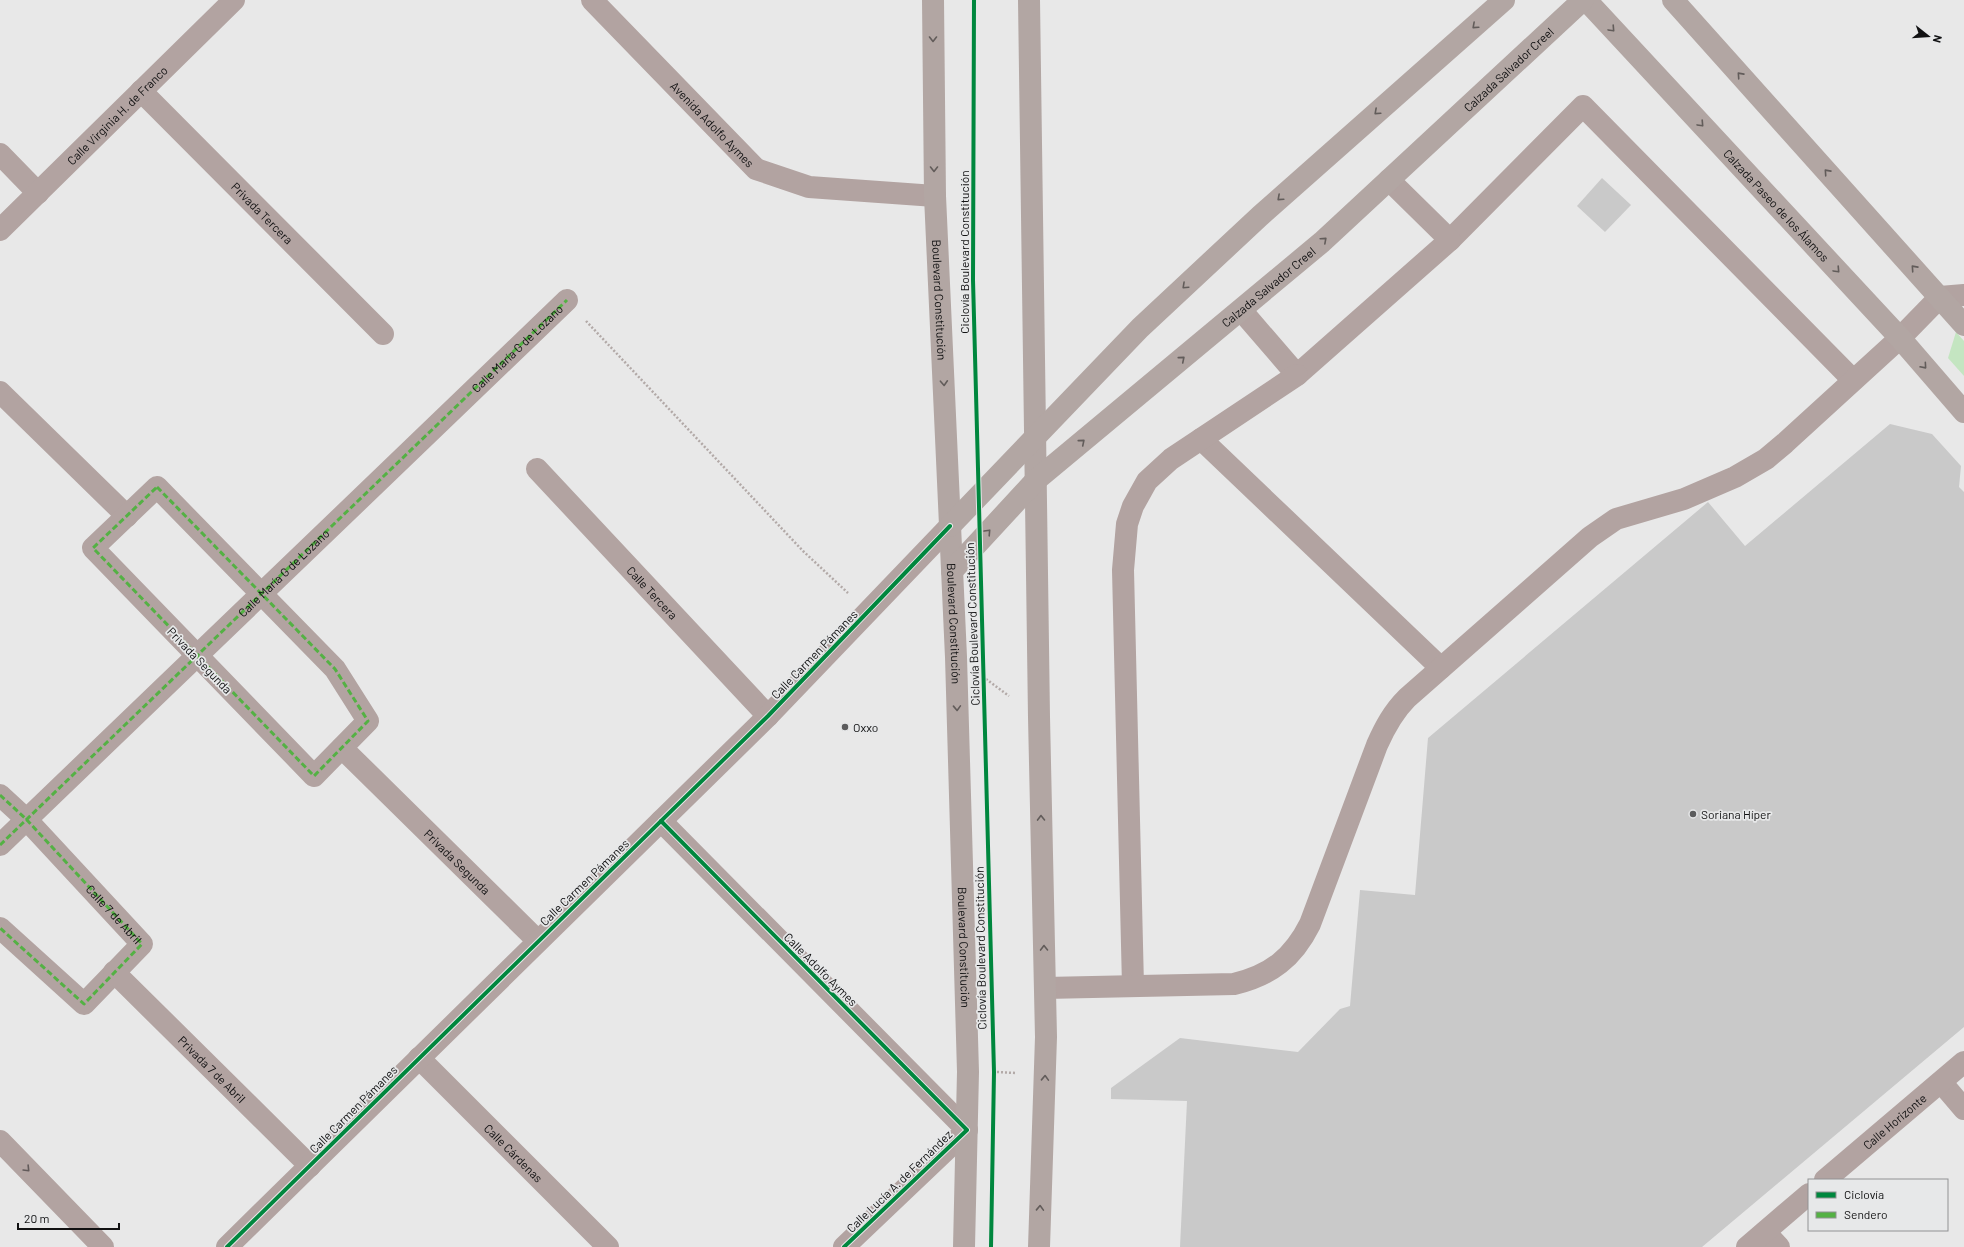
<svg xmlns="http://www.w3.org/2000/svg" width="1964" height="1247" viewBox="0 0 1964 1247" font-family="Barlow,sans-serif">
<style>
.green{fill:#c4e5c1}
.building{fill:#c9c9c9}
.lines{fill:none;stroke-linecap:round;stroke-linejoin:round}
.path{stroke:#b2a9a7;stroke-width:2.5;stroke-dasharray:2 2;stroke-linecap:butt}
.minor{stroke:#b2a3a1;stroke-width:22}
.major{stroke:#b2a6a3;stroke-width:22}
.quiet{stroke:#54b144;stroke-width:3;stroke-dasharray:6 3;stroke-linecap:butt}
.cycleway-casing{stroke:#e7e8e9;stroke-width:6}
.cycleway{stroke:#00873e;stroke-width:4}
.oneway{stroke:#625c5a}
.oneway2{stroke:#625a5a}
.poi-dot{fill:#5c5c5d;stroke:#e7e8e9;stroke-width:1.5}
.labels{text-anchor:middle;dominant-baseline:central;stroke-width:3.5;stroke-linejoin:round;paint-order:stroke}
.street-label{font-size:12px;fill:#111112;stroke:#e7e8e9}
.poi-label{font-size:12px;fill:#111112;stroke:#e7e8e9;text-anchor:start}
</style>
<rect width="100%" height="100%" fill="#e8e8e8"/>
<polygon class="green" points="1956,332 1964,341 1964,376 1948,358"/>
<g class="building">
<polygon points="1602,178 1631,205 1605,232 1577,206"/>
<polygon points="1890,424 1932,434 1961,466 1959,487 1964,492 1964,1027 1702,1247 1180,1247 1187,1101 1111,1099 1111,1088 1180,1038 1298,1052 1340,1009 1350,1006 1360,890 1415,895 1428,738 1708,502 1745,546"/>
</g>
<g class="lines">
<g class="path">
<polyline points="586,321 803,551 848,593"/>
<polyline points="986,679 1009,696"/>
<polyline points="997,1072 1016,1073"/>
</g>
<g class="minor">
<path id="s1" d="M 592,0 L 756,169 L 809,187 L 935,196"/>
<path id="s2" d="M 141,91 L 383,334"/>
<polyline points="0,154 38,193"/>
<path id="s3" d="M 0,230 L 234,0"/>
<polyline points="1450,240 1583,106 1853,380"/>
<polyline points="1241,310 1297,375 1450,240 1389,180"/>
<polyline points="0,392 127,516"/>
<polyline points="1201,439 1441,668"/>
<path id="s4" d="M 537,469 L 768,716"/>
<polygon points="157,487 335,669 368,721 314,776 93,548"/>
<path id="s5" d="M 342,748 L 538,941"/>
<polyline points="0,795 26,819 142,944 84,1004 0,928"/>
<polyline points="661,821 967,1130 844,1247"/>
<polyline points="0,845 567,300"/>
<path id="s6" d="M 114,972 L 310,1166"/>
<polyline points="1133,986 1123,570 1127,524 1133,506 1147,481 1171,459 1297,375"/>
<path d="M 1045,988 L 1234,984 C 1271,975 1293,958 1310,924 L 1377,745 C 1385,727 1393,712 1407,698 L 1590,537 L 1616,519 L 1684,499 L 1735,477 L 1766,459 L 1785,443 L 1900,338 L 1940,297 L 1964,295"/>
<path id="s7" d="M 419,1058 L 608,1247"/>
<polyline points="1941,1082 1964,1109"/>
<polyline points="0,1141 103,1247"/>
<path id="s8" d="M 1825,1180 L 1964,1062"/>
<polyline points="1765,1232 1779,1247"/>
<polyline points="227,1247 768,716 950,526"/>
<polyline points="1747,1247 1809,1194"/>
</g>
<g class="major">
<path id="s9" d="M 933,0 L 935,196 L 956,657 L 968,1072 L 964,1247"/>
<polyline points="1029,0 1039,717 1046,1037 1039,1247"/>
<path id="s10" d="M 1586,0 L 1900,338 L 1964,412"/>
<polyline points="1673,0 1964,325"/>
<polyline points="950,526 1140,328 1260,216 1504,0"/>
<path id="s11" d="M 952,571 L 1036,480 L 1322,242 L 1583,0"/>
</g>
<g class="quiet">
<polygon points="157,487 335,669 368,721 314,776 93,548"/>
<path id="s12" d="M 0,795 L 26,819 L 142,944 L 84,1004 L 0,928"/>
<path id="s13" d="M 0,845 L 567,300"/>
</g>
<g class="cycleway-casing">
<g id="cycleway">
<polyline points="974,0 973,280 994,1072 991,1247"/>
<polyline points="661,821 967,1130 844,1247"/>
<polyline points="227,1247 768,716 950,526"/>
</g>
</g>
<use href="#cycleway" class="cycleway"/>
</g>
<defs><path id="oneway-chevron" d="M-2-3.5L2.5 0L-2 3.5" fill="none" stroke-width="1.6" stroke-linecap="round" stroke-linejoin="round"/></defs>
<g class="oneway">
<use href="#oneway-chevron" transform="translate(1475 26) rotate(138)"/>
<use href="#oneway-chevron" transform="translate(1612 29) rotate(47)"/>
<use href="#oneway-chevron" transform="translate(933 39) rotate(90)"/>
<use href="#oneway-chevron" transform="translate(1740 75) rotate(-132)"/>
<use href="#oneway-chevron" transform="translate(1377 112) rotate(138)"/>
<use href="#oneway-chevron" transform="translate(1701 124) rotate(47)"/>
<use href="#oneway-chevron" transform="translate(934 169) rotate(90)"/>
<use href="#oneway-chevron" transform="translate(1827 172) rotate(-132)"/>
<use href="#oneway-chevron" transform="translate(1280 198) rotate(138)"/>
<use href="#oneway-chevron" transform="translate(1324 240) rotate(-42)"/>
<use href="#oneway-chevron" transform="translate(1914 268) rotate(-132)"/>
<use href="#oneway-chevron" transform="translate(1837 270) rotate(47)"/>
<use href="#oneway-chevron" transform="translate(1185 286) rotate(137)"/>
<use href="#oneway-chevron" transform="translate(1182 359) rotate(-40)"/>
<use href="#oneway-chevron" transform="translate(1924 366) rotate(49)"/>
<use href="#oneway-chevron" transform="translate(944 383) rotate(87)"/>
<use href="#oneway-chevron" transform="translate(1082 442) rotate(-40)"/>
<use href="#oneway-chevron" transform="translate(988 532) rotate(-47)"/>
<use href="#oneway-chevron" transform="translate(957 708) rotate(88)"/>
<use href="#oneway-chevron" transform="translate(1041 818) rotate(-91)"/>
<use href="#oneway-chevron" transform="translate(1044 948) rotate(-91)"/>
<use href="#oneway-chevron" transform="translate(1045 1078) rotate(-88)"/>
<use href="#oneway-chevron" transform="translate(1040 1208) rotate(-88)"/>
</g>
<use class="oneway2" href="#oneway-chevron" transform="translate(27 1169) rotate(46)"/>
<g class="poi-dot">
<circle cx="845" cy="727" r="4"/>
<circle cx="1693" cy="814" r="4"/>
</g>
<g class="labels">
<g class="street-label">
<text stroke="none"><textPath href="#s11" startOffset="750">Calzada Salvador Creel</textPath></text>
<text stroke="none"><textPath href="#s3" startOffset="164">Calle Virginia H. de Franco</textPath></text>
<text stroke="none"><textPath href="#s1" startOffset="173">Avenida Adolfo Aymes</textPath></text>
<text stroke="none"><textPath href="#s10" startOffset="280">Calzada Paseo de los Álamos</textPath></text>
<text stroke="none"><textPath href="#s2" startOffset="172">Privada Tercera</textPath></text>
<text transform="translate(964 252) rotate(-90)">Ciclovía Boulevard Constitución</text>
<text stroke="none"><textPath href="#s11" startOffset="426">Calzada Salvador Creel</textPath></text>
<text stroke="none"><textPath href="#s9" startOffset="300">Boulevard Constitución</textPath></text>
<text stroke="none"><textPath href="#s13" startOffset="717">Calle María G de Lozano</textPath></text>
<text stroke="none"><textPath href="#s13" startOffset="393">Calle María G de Lozano</textPath></text>
<text stroke="none"><textPath href="#s4" startOffset="169">Calle Tercera</textPath></text>
<text stroke="none"><textPath href="#s9" startOffset="624">Boulevard Constitución</textPath></text>
<text transform="translate(972 624) rotate(-92)">Ciclovía Boulevard Constitución</text>
<text transform="translate(814 654) rotate(-46)">Calle Carmen Pámanes</text>
<text transform="translate(200 660) rotate(46)">Privada Segunda</text>
<text stroke="none"><textPath href="#s5" startOffset="162">Privada Segunda</textPath></text>
<text transform="translate(584 882) rotate(-44)">Calle Carmen Pámanes</text>
<text stroke="none"><textPath href="#s12" startOffset="165">Calle 7 de Abril</textPath></text>
<text stroke="none"><textPath href="#s9" startOffset="948">Boulevard Constitución</textPath></text>
<text transform="translate(980 948) rotate(-91)">Ciclovía Boulevard Constitución</text>
<text transform="translate(821 969) rotate(45)">Calle Adolfo Aymes</text>
<text stroke="none"><textPath href="#s6" startOffset="138">Privada 7 de Abril</textPath></text>
<text transform="translate(353 1109) rotate(-45)">Calle Carmen Pámanes</text>
<text stroke="none"><textPath href="#s8" startOffset="91">Calle Horizonte</textPath></text>
<text stroke="none"><textPath href="#s7" startOffset="134">Calle Cárdenas</textPath></text>
<text transform="translate(899 1181) rotate(-44)">Calle Lucía A. de Fernández</text>
</g>
<g class="poi-label">
<text x="853" y="727">Oxxo</text>
<text x="1701" y="814">Soriana Híper</text>
</g>
</g>
<rect x="1808" y="1179" width="140" height="52" fill="#e7e8e9" stroke="#919293"/>
<rect x="1816" y="1192" width="20" height="6" fill="#00873e" stroke="#919293"/>
<text x="1844" y="1199" font-size="12" fill="#111112">Ciclovía</text>
<rect x="1816" y="1212" width="20" height="6" fill="#54b144" stroke="#919293"/>
<text x="1844" y="1219" font-size="12" fill="#111112">Sendero</text>
<g transform="translate(1928 36) rotate(107)" stroke="#e7e8e9" stroke-width="3" paint-order="stroke">
<path d="M0-3L7 15L0 10L-7 15Z" fill="#111112"/>
<text y="-6" font-size="11" font-weight="bold" text-anchor="middle" fill="#111112">N</text>
</g>
<path d="M18 1223v6h101v-6" fill="none" stroke="#111112" stroke-width="2"/>
<text x="24" y="1223" font-size="12" fill="#111112" stroke="#e7e8e9" stroke-width="3" paint-order="stroke">20 m</text>
</svg>
